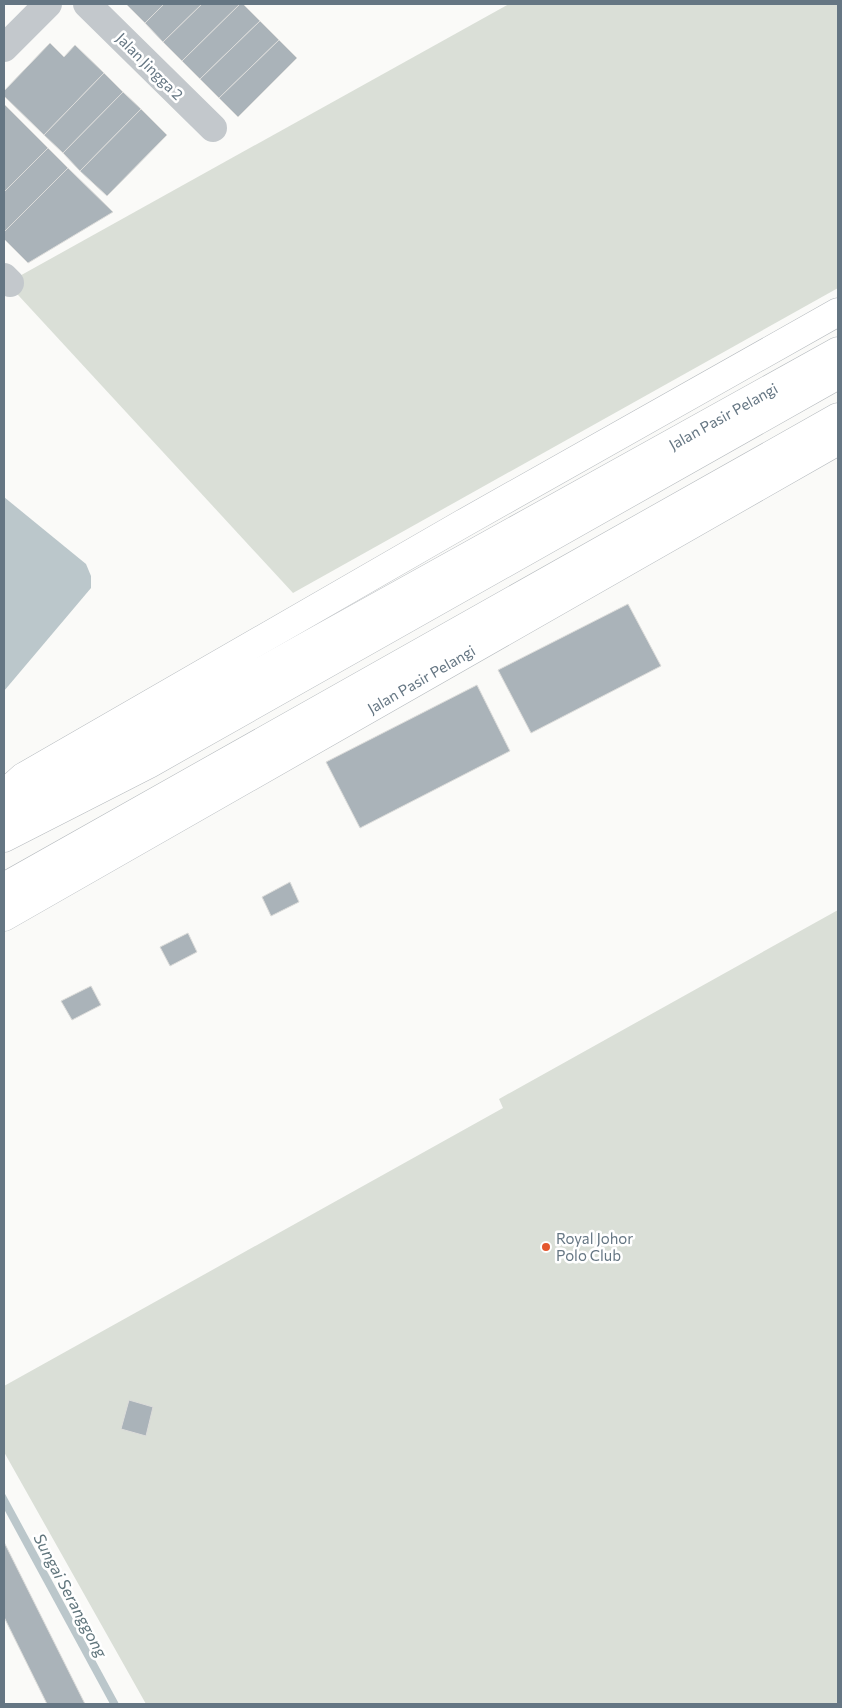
<svg xmlns="http://www.w3.org/2000/svg" width="842" height="1708" viewBox="0 0 842 1708" font-family="Commissioner,sans-serif">
<style>
.green{fill:#dadfd7}
.water{fill:#bbc7cb}
.building{fill:#aab3b9;stroke:#dcdcda}
.lines{fill:none;stroke-linecap:round;stroke-linejoin:round}
.major-casing{stroke:#b5babe;stroke-width:29}
.highway-casing{stroke:#b4b9bd;stroke-width:29}
.minor{stroke:#c3c8cc;stroke-width:28}
.major{stroke:#fff;stroke-width:28}
.highway{stroke:#fff;stroke-width:28}
.poi-dot{fill:#e4572e;stroke:#fff;stroke-width:2}
.labels{text-anchor:middle;dominant-baseline:central;stroke-width:5;stroke-linejoin:round;paint-order:stroke}
.street-label{font-size:15px;fill:#657683;stroke:#fff}
.poi-label{font-size:15px;fill:#657683;stroke:#fff;text-anchor:start}
.water-label{font-size:16px;font-style:italic;fill:#60757c;stroke:#fff}
</style>
<rect width="100%" height="100%" fill="#fafaf8"/>
<g class="green">
<polygon points="509,4 838,4 838,288 293,593 7,283"/>
<polygon points="838,910 838,1704 146,1704 4,1452 4,1386 503,1108 499,1099"/>
</g>
<g class="water">
<polygon points="4,497 86,564 91,576 91,588 4,691"/>
<polygon points="4,1492 119,1704 110,1704 4,1509"/>
</g>
<g class="building">
<polygon points="126,4 164,4 145,23"/>
<polygon points="164,4 202,4 163,42 145,23"/>
<polygon points="202,4 240,4 182,61 163,42"/>
<polygon points="240,4 243,4 260,21 200,79 182,61"/>
<polygon points="260,21 279,40 219,98 200,79"/>
<polygon points="279,40 297,58 238,117 219,98"/>
<polygon points="50,43 64,57 75,45 104,73 44,135 4,96 4,91"/>
<polygon points="104,73 123,92 63,153 44,135"/>
<polygon points="123,92 141,109 80,171 63,153"/>
<polygon points="4,104 48,148 4,192"/>
<polygon points="141,109 167,135 107,196 80,171"/>
<polygon points="48,148 68,168 4,232 4,192"/>
<polygon points="68,168 113,212 28,263 4,239 4,232"/>
<polygon points="628,604 661,666 531,733 498,670"/>
<polygon points="477,685 510,751 360,828 326,762"/>
<polygon points="290,882 299,902 271,916 262,897"/>
<polygon points="188,933 197,952 170,966 160,947"/>
<polygon points="91,986 101,1005 72,1020 61,1001"/>
<polygon points="129,1400 153,1407 146,1436 121,1429"/>
<polygon points="4,1542 85,1704 47,1704 4,1617"/>
</g>
<g class="lines">
<g class="major-casing">
<g id="major">
<polyline points="4,814 838,351"/>
<polyline points="4,917 838,441"/>
</g>
</g>
<g class="highway-casing">
<g id="highway">
<polyline points="4,794 23,777 462,524 838,312"/>
<polyline points="4,838 149,764 838,375"/>
<polyline points="4,887 838,417"/>
</g>
</g>
<g class="minor">
<polyline points="87,4 213,128"/>
<polyline points="4,48 48,4"/>
<polyline points="4,277 10,283"/>
</g>
<use href="#major" class="major"/>
<use href="#highway" class="highway"/>
</g>
<circle class="poi-dot" cx="546" cy="1247" r="5"/>
<g class="labels">
<g class="street-label">
<text transform="translate(150 66) rotate(45)">Jalan Jingga 2</text>
<text transform="translate(723 416) rotate(-29)">Jalan Pasir Pelangi</text>
<text transform="translate(421 679) rotate(-30)">Jalan Pasir Pelangi</text>
</g>
<g class="poi-label">
<text x="556" y="1238">Royal Johor<tspan x="556" dy="17">Polo Club</tspan></text>
</g>
<g class="water-label">
<text transform="translate(71 1595) rotate(62)">Sungai Seranggong</text>
</g>
</g>
<rect width="842" height="1708" fill="none" stroke="#657683" stroke-width="10"/>
</svg>
